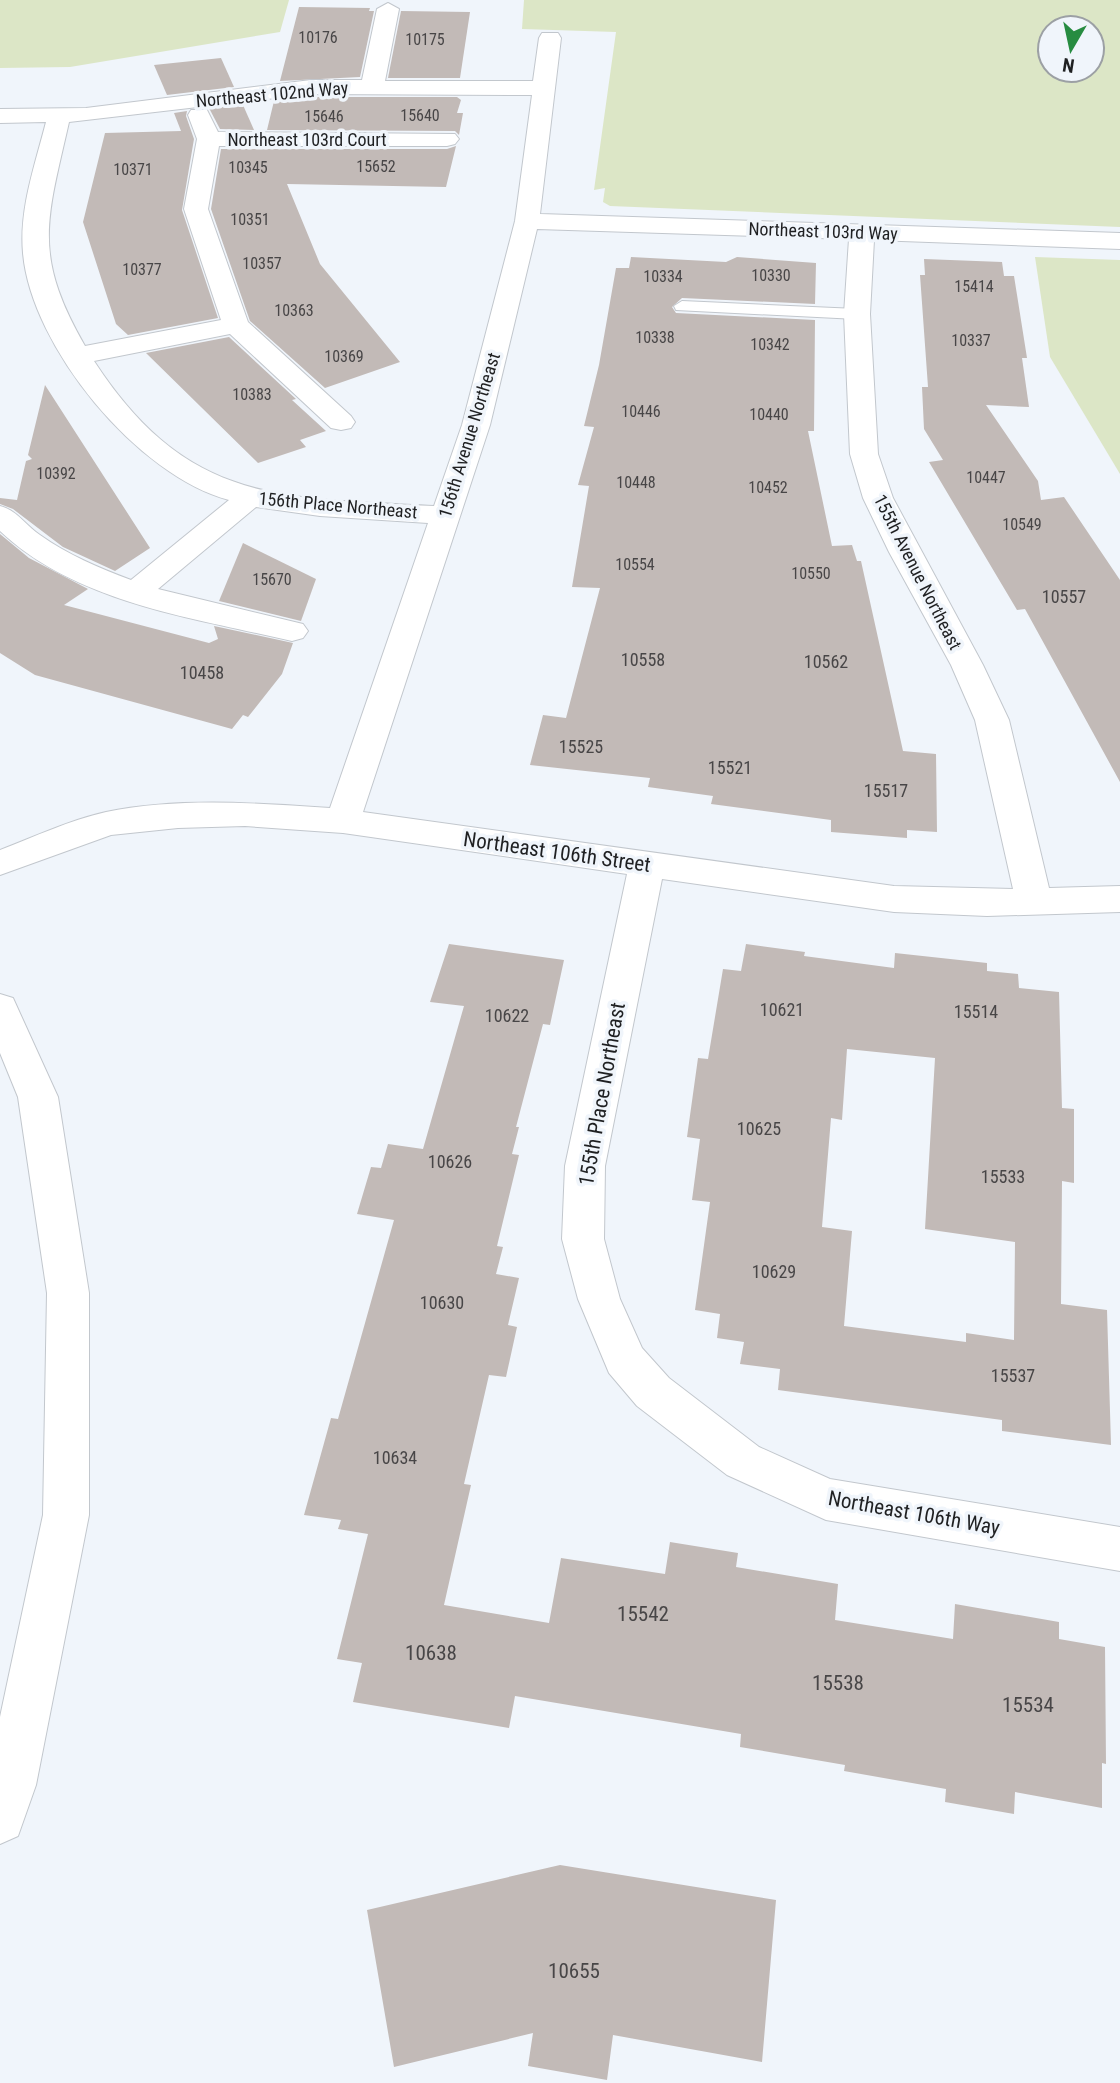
<svg xmlns="http://www.w3.org/2000/svg" width="1120" height="2083" viewBox="0 0 1120 2083" font-family="'Roboto Condensed',sans-serif">
<style>
.green{fill:#dce6c6;fill-rule:evenodd}
.building{fill:#c2bab7;fill-rule:evenodd}
.lines{fill:none;stroke-linecap:round;stroke-linejoin:round}
.service-casing{stroke:#c2c7cd;stroke-width:2}
.minor-casing{stroke:#c2c7cd;stroke-width:2}
.primary-casing{stroke:#c2c7cd;stroke-width:2}
.service{fill:#fff;fill-rule:evenodd}
.minor{fill:#fff;fill-rule:evenodd}
.primary{fill:#fff;fill-rule:evenodd}
.labels{text-anchor:middle;dominant-baseline:central;stroke-width:7;stroke-linejoin:round;paint-order:stroke}
.far-number-label{font-size:16px;fill:#484647}
.far-street-label{font-size:18px;fill:#1f2022;stroke:#f0f5fb}
.number-label{font-size:18px;fill:#484647}
.street-label{font-size:21px;fill:#1f2022;stroke:#f0f5fb}
.near-number-label{font-size:21px;fill:#484647}
</style>
<rect width="100%" height="100%" fill="#f0f5fb"/>
<g class="green">
<polygon points="0,0 289,0 280,32 70,67 0,68"/>
<path d="M 524,0 L 1120,0 L 1120,227 L 610,206 L 603,202 L 605,188 L 594,190 L 616,32 L 522,29 ZM 1050,28 L 1092,28 L 1092,70 L 1050,70 Z"/>
<polygon points="1035,257 1120,260 1120,474 1050,357"/>
</g>
<g class="building">
<polygon points="299,7 370,8 369,11 374,11 360,77 280,81"/>
<polygon points="401,11 470,12 460,78 388,78"/>
<polygon points="221,58 234,87 167,95 154,65"/>
<polygon points="311,97 457,97 461,100 457,113 463,113 459,135 455,131 267,130 274,101"/>
<polygon points="243,105 254,130 220,129 209,108"/>
<polygon points="187,111 186,116 194,139 182,210 218,318 128,335 116,324 83,222 105,133 181,131 174,113"/>
<polygon points="456,146 446,187 287,184 320,264 400,362 325,388 250,321 211,209 221,149 447,149"/>
<polygon points="631,257 726,262 737,257 816,263 815,304 682,298 672,307 676,313 815,320 814,431 808,431 832,546 852,545 857,561 861,561 903,751 936,754 937,832 907,830 907,838 831,832 831,820 711,804 713,796 648,787 650,778 530,765 543,715 566,718 600,588 572,587 589,486 578,485 594,427 584,426 599,365 616,268 629,268"/>
<polygon points="924,259 1002,262 1004,276 1014,276 1027,358 1022,358 1029,407 986,405 1038,481 1041,500 1064,497 1120,580 1120,782 1025,609 1017,610 929,462 943,460 924,429 922,387 928,387 920,275 925,275"/>
<polygon points="229,337 296,399 292,400 326,431 300,440 306,447 258,463 146,353"/>
<polygon points="45,385 150,548 115,571 63,547 13,509 0,504 0,498 17,500 26,461 32,459 28,455"/>
<polygon points="0,534 29,558 88,589 64,605 209,643 218,639 214,626 293,643 282,674 248,717 243,715 232,729 35,675 0,653"/>
<polygon points="243,543 316,579 301,621 219,601"/>
<polygon points="449,944 564,960 550,1025 543,1024 516,1127 519,1127 512,1154 519,1155 497,1246 503,1247 496,1274 519,1278 508,1325 517,1327 506,1377 489,1375 464,1484 471,1485 444,1605 549,1623 561,1558 665,1574 670,1542 738,1553 736,1567 838,1584 835,1620 953,1639 955,1604 1059,1622 1059,1639 1105,1647 1106,1764 1102,1763 1102,1808 1015,1792 1014,1814 945,1802 946,1789 844,1771 845,1765 740,1747 741,1734 515,1696 509,1728 353,1702 362,1663 337,1659 368,1534 338,1529 341,1520 304,1515 331,1418 338,1419 394,1220 357,1214 371,1167 381,1168 388,1144 423,1149 464,1006 430,1002"/>
<path d="M 746,944 L 805,952 L 804,956 L 894,968 L 895,953 L 987,963 L 987,971 L 1018,974 L 1019,988 L 1059,992 L 1062,1108 L 1074,1109 L 1074,1183 L 1062,1181 L 1061,1304 L 1107,1310 L 1111,1445 L 1002,1431 L 1002,1420 L 778,1390 L 780,1369 L 740,1364 L 744,1342 L 717,1338 L 720,1314 L 695,1310 L 710,1202 L 692,1200 L 700,1139 L 687,1137 L 698,1058 L 708,1059 L 723,969 L 741,971 ZM 847,1049 L 935,1058 L 925,1229 L 1015,1242 L 1014,1340 L 966,1333 L 966,1342 L 844,1326 L 852,1231 L 822,1227 L 831,1118 L 842,1120 Z"/>
<polygon points="560,1865 776,1900 762,2062 613,2035 607,2080 528,2066 533,2033 394,2067 367,1910"/>
</g>
<g class="lines">
<g class="service-casing">
<polygon id="service" points="682,301 857,309 865,314 857,319 676,310 674,306"/>
</g>
<g class="minor-casing">
<path id="minor" d="M 388,3 L 399,9 L 385,81 L 533,81 L 539,38 L 542,33 L 558,33 L 561,38 L 540,214 L 1120,233 L 1120,249 L 874,240 L 870,314 L 878,454 L 893,498 L 983,665 L 1009,720 L 1049,888 L 1120,886 L 1120,912 L 987,916 L 894,912 L 662,879 L 605,1166 L 604,1239 L 620,1299 L 642,1348 L 669,1378 L 759,1447 L 830,1479 L 1120,1527 L 1120,1571 L 826,1520 L 727,1475 L 637,1406 L 609,1373 L 578,1299 L 562,1239 L 565,1166 L 627,874 L 343,833 L 245,826 L 178,828 L 111,835 L 0,875 L 0,850 C 34,837 70,820 106,812 C 179,797 256,803 330,808 L 428,523 L 320,516 L 256,507 L 158,589 L 303,624 L 308,631 L 303,638 L 292,641 C 194,618 76,603 0,531 L 0,506 C 17,510 26,526 40,535 C 68,555 99,568 131,580 L 229,500 C 138,476 31,347 23,253 C 19,209 35,165 46,122 L 0,123 L 0,109 L 86,108 L 311,80 L 362,80 L 377,9 ZM 311,94 L 532,95 L 515,221 L 462,425 L 434,506 C 280,498 187,504 94,361 L 230,334 L 331,428 L 341,430 L 351,428 L 355,422 L 351,416 L 248,322 L 208,209 L 219,146 L 447,146 L 455,144 L 459,139 L 455,134 L 218,132 L 207,110 L 191,110 L 188,115 L 197,139 L 184,209 L 221,320 L 85,346 C 32,254 47,220 69,122 ZM 537,229 L 849,239 L 844,314 L 850,454 L 863,498 L 889,552 L 951,665 L 975,720 L 1013,889 L 894,886 L 363,812 L 490,425 Z"/>
</g>
<g class="primary-casing">
<polygon id="primary" points="0,994 13,998 58,1097 89,1293 89,1515 36,1785 18,1836 0,1844 0,1717 43,1515 47,1293 18,1097 0,1053"/>
</g>
<use href="#service" class="service"/>
<use href="#minor" class="minor"/>
<use href="#primary" class="primary"/>
</g>
<g class="labels">
<g class="far-number-label">
<text x="318" y="37">10176</text>
<text x="425" y="39">10175</text>
<text x="420" y="115">15640</text>
<text x="324" y="116">15646</text>
<text x="376" y="166">15652</text>
<text x="248" y="167">10345</text>
<text x="133" y="169">10371</text>
<text x="250" y="219">10351</text>
<text x="262" y="263">10357</text>
<text x="142" y="269">10377</text>
<text x="771" y="275">10330</text>
<text x="663" y="276">10334</text>
<text x="974" y="286">15414</text>
<text x="294" y="310">10363</text>
<text x="655" y="337">10338</text>
<text x="971" y="340">10337</text>
<text x="770" y="344">10342</text>
<text x="344" y="356">10369</text>
<text x="252" y="394">10383</text>
<text x="641" y="411">10446</text>
<text x="769" y="414">10440</text>
<text x="56" y="473">10392</text>
<text x="986" y="477">10447</text>
<text x="636" y="482">10448</text>
<text x="768" y="487">10452</text>
<text x="1022" y="524">10549</text>
<text x="635" y="564">10554</text>
<text x="811" y="573">10550</text>
<text x="272" y="579">15670</text>
</g>
<g class="far-street-label">
<text transform="translate(272 94) rotate(-5)">Northeast 102nd Way</text>
<text x="307" y="139">Northeast 103rd Court</text>
<text transform="translate(823 231) rotate(2)">Northeast 103rd Way</text>
<text transform="translate(469 435) rotate(-73)">156th Avenue Northeast</text>
<text transform="translate(338 505) rotate(5)">156th Place Northeast</text>
<text transform="translate(918 572) rotate(63)">155th Avenue Northeast</text>
</g>
<g class="number-label">
<text x="1064" y="596">10557</text>
<text x="643" y="659">10558</text>
<text x="826" y="661">10562</text>
<text x="202" y="672">10458</text>
<text x="581" y="746">15525</text>
<text x="730" y="767">15521</text>
<text x="886" y="790">15517</text>
<text x="782" y="1009">10621</text>
<text x="976" y="1011">15514</text>
<text x="507" y="1015">10622</text>
<text x="759" y="1128">10625</text>
<text x="450" y="1161">10626</text>
<text x="1003" y="1176">15533</text>
<text x="774" y="1271">10629</text>
<text x="442" y="1302">10630</text>
<text x="1013" y="1375">15537</text>
<text x="395" y="1457">10634</text>
</g>
<g class="street-label">
<text transform="translate(557 852) rotate(8)">Northeast 106th Street</text>
<text transform="translate(602 1094) rotate(-80)">155th Place Northeast</text>
<text transform="translate(914 1513) rotate(10)">Northeast 106th Way</text>
</g>
<g class="near-number-label">
<text x="643" y="1614">15542</text>
<text x="431" y="1653">10638</text>
<text x="838" y="1683">15538</text>
<text x="1028" y="1705">15534</text>
<text x="574" y="1971">10655</text>
</g>
</g>
<g transform="translate(1071 49) rotate(189)"><circle r="33" fill="#f0f5fb" stroke="#9ca0a4" stroke-width="2"/>
<path d="M0-5L12 26L0 18L-12 26Z" fill="#278c41"/>
<text y="-10" font-size="19" font-weight="bold" text-anchor="middle" fill="#1f2022">N</text>
</g>
</svg>
